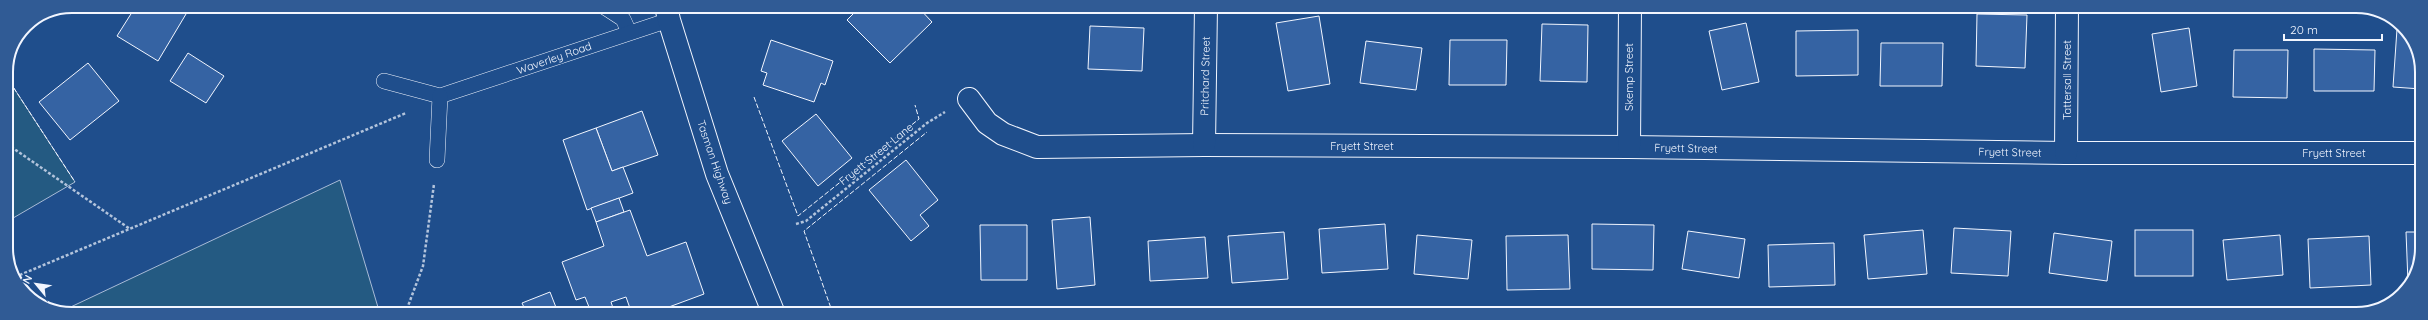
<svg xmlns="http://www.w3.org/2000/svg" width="2428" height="320" viewBox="0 0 2428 320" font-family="Quicksand,sans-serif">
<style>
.green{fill:#245a82;stroke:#a8bbd7}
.building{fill:#3563a3;stroke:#f2f6ff}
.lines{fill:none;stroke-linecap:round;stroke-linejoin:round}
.lane-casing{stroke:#f2f6ff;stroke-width:16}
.street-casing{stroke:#f2f6ff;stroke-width:24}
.highway-casing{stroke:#f2f6ff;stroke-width:24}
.path{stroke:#b3c4dc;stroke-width:2.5;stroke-dasharray:3 2;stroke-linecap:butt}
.lane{stroke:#1f4e8c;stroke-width:15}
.street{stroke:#1f4e8c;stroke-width:22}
.highway{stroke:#1f4e8c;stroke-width:22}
.fence{stroke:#f2f6ff;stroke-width:1;stroke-dasharray:5 2;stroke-linecap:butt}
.labels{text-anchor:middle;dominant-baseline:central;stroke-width:3;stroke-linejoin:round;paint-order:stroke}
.street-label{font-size:11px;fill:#f2f6ff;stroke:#1f4e8c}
.rim{fill:none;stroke:#f2f6ff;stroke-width:2}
</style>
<rect width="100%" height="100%" fill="#1f4e8c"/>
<g class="green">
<polygon points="6,76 75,182 8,221"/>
<polygon points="340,180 380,314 63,313 60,312"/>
</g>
<g class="building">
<polygon points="136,6 184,6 189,9 158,61 117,36"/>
<polygon points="861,6 917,6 932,22 890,63 847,20"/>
<rect x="947" y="6" width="79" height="4"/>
<polygon points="1977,14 2027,15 2025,68 1976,66"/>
<polygon points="1319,16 1330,84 1288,91 1276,23"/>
<polygon points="1746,23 1759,82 1722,90 1709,31"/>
<polygon points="1542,24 1588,25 1587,82 1540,81"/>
<polygon points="1090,26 1144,28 1142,71 1088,69"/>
<polygon points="2189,28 2197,86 2161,92 2152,34"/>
<polygon points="2397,29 2404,30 2421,59 2421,89 2393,87"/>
<polygon points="1858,30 1858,75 1796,76 1796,31"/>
<polygon points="771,40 833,61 825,85 821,83 814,102 763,85 767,73 761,71"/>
<polygon points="1450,40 1507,40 1506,85 1449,85"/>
<polygon points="1366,41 1422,48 1416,90 1360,83"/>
<polygon points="1881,43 1943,43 1942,86 1880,86"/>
<polygon points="2314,49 2375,50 2374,91 2314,91"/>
<polygon points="2234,50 2288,50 2287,98 2233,97"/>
<polygon points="188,53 224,76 206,103 170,81"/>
<polygon points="88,63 119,101 70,140 39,102"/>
<polygon points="642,111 658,155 612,171 596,128"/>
<polygon points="816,114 852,158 818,186 782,141"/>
<polygon points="596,128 612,171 623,167 633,193 587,210 563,140"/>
<polygon points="906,160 938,200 920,215 929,226 911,241 869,190"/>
<polygon points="619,198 624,212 596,222 591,208"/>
<polygon points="630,210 647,256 686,242 704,294 650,314 640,314 640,311 632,314 626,297 611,302 614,311 607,313 589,307 585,297 576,300 562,262 604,246 596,222"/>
<polygon points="1090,217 1095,285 1057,289 1052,220"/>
<polygon points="1385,224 1388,269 1322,273 1319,229"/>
<polygon points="1592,224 1654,225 1653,270 1592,269"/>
<polygon points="980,225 1027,225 1027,280 981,280"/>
<polygon points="1954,228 2011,231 2008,276 1951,273"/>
<polygon points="1923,230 1927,274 1868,279 1864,235"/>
<rect x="2135" y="230" width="58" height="46"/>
<polygon points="1688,231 1745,239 1739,278 1682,269"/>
<polygon points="1284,232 1288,279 1232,283 1228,236"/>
<polygon points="2406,232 2421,232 2421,257 2408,282"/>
<polygon points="2054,233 2112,241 2107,281 2049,273"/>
<polygon points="1417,235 1472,240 1468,279 1414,274"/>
<polygon points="1568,235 1570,289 1507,290 1506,236"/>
<polygon points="2280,235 2283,275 2227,280 2223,240"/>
<polygon points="2369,236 2371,285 2310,288 2308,239"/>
<polygon points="1205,237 1208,278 1150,281 1148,241"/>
<polygon points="1834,243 1835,285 1769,287 1768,245"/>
<polygon points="550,292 557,310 549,314 527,314 522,303"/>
</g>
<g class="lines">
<g class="lane-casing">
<g id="lane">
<polyline points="603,6 623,19 629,32"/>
<polyline points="384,81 440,96 669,20"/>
<polyline points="437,160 440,96"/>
</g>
</g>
<g class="street-casing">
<g id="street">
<polyline points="969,99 987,123 1003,134 1037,147 1204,145 1629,147 2066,153 2421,153"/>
<polyline points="1204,145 1206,6"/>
<polyline points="1629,147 1630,6"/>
<polyline points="2066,153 2067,6"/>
</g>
</g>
<g class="highway-casing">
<polyline id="highway" points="666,6 669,20 717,174 774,314"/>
</g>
<g class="path">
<polyline points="7,144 130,229"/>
<polyline points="796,224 806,221 927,123 945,112"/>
<polyline points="15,277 406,113"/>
<polyline points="405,314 423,266 434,184"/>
</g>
<use href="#lane" class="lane"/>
<use href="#street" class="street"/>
<use href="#highway" class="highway"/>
<g class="fence">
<polyline points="6,76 75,182"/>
<polyline points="754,97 798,216 919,119 915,105"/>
<polyline points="833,314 804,231 927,132"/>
</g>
</g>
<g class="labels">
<g class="street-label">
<text transform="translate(554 58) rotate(-19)">Waverley Road</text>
<text transform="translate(1205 76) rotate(-89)">Pritchard Street</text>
<text transform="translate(1629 77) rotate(-90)">Skemp Street</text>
<text transform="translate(2067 80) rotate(-90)">Tattersall Street</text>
<text x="1362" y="146">Fryett Street</text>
<text transform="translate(1686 148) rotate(1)">Fryett Street</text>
<text transform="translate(2010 152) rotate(1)">Fryett Street</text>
<text x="2334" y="153">Fryett Street</text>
<text transform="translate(876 154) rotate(-39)">Fryett Street Lane</text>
<text transform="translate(715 162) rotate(71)">Tasman Highway</text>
</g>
</g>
<path d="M0 0H2428V320H0ZM72 13H2356A59 59 0 0 1 2415 72V248A59 59 0 0 1 2356 307H72A59 59 0 0 1 13 248V72A59 59 0 0 1 72 13Z" fill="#305b95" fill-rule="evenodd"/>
<path class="rim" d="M72 13H2356A59 59 0 0 1 2415 72V248A59 59 0 0 1 2356 307H72A59 59 0 0 1 13 248V72A59 59 0 0 1 72 13Z"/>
<g transform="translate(36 284) rotate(299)" stroke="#1f4e8c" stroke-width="3" paint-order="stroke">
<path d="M0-3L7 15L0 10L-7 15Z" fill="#f2f6ff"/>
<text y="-6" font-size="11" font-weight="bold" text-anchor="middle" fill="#f2f6ff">N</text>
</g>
<path d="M2284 34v6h98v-6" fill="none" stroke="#f2f6ff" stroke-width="2"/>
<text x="2290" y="34" font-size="12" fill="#f2f6ff" stroke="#1f4e8c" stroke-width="3" paint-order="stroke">20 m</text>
</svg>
